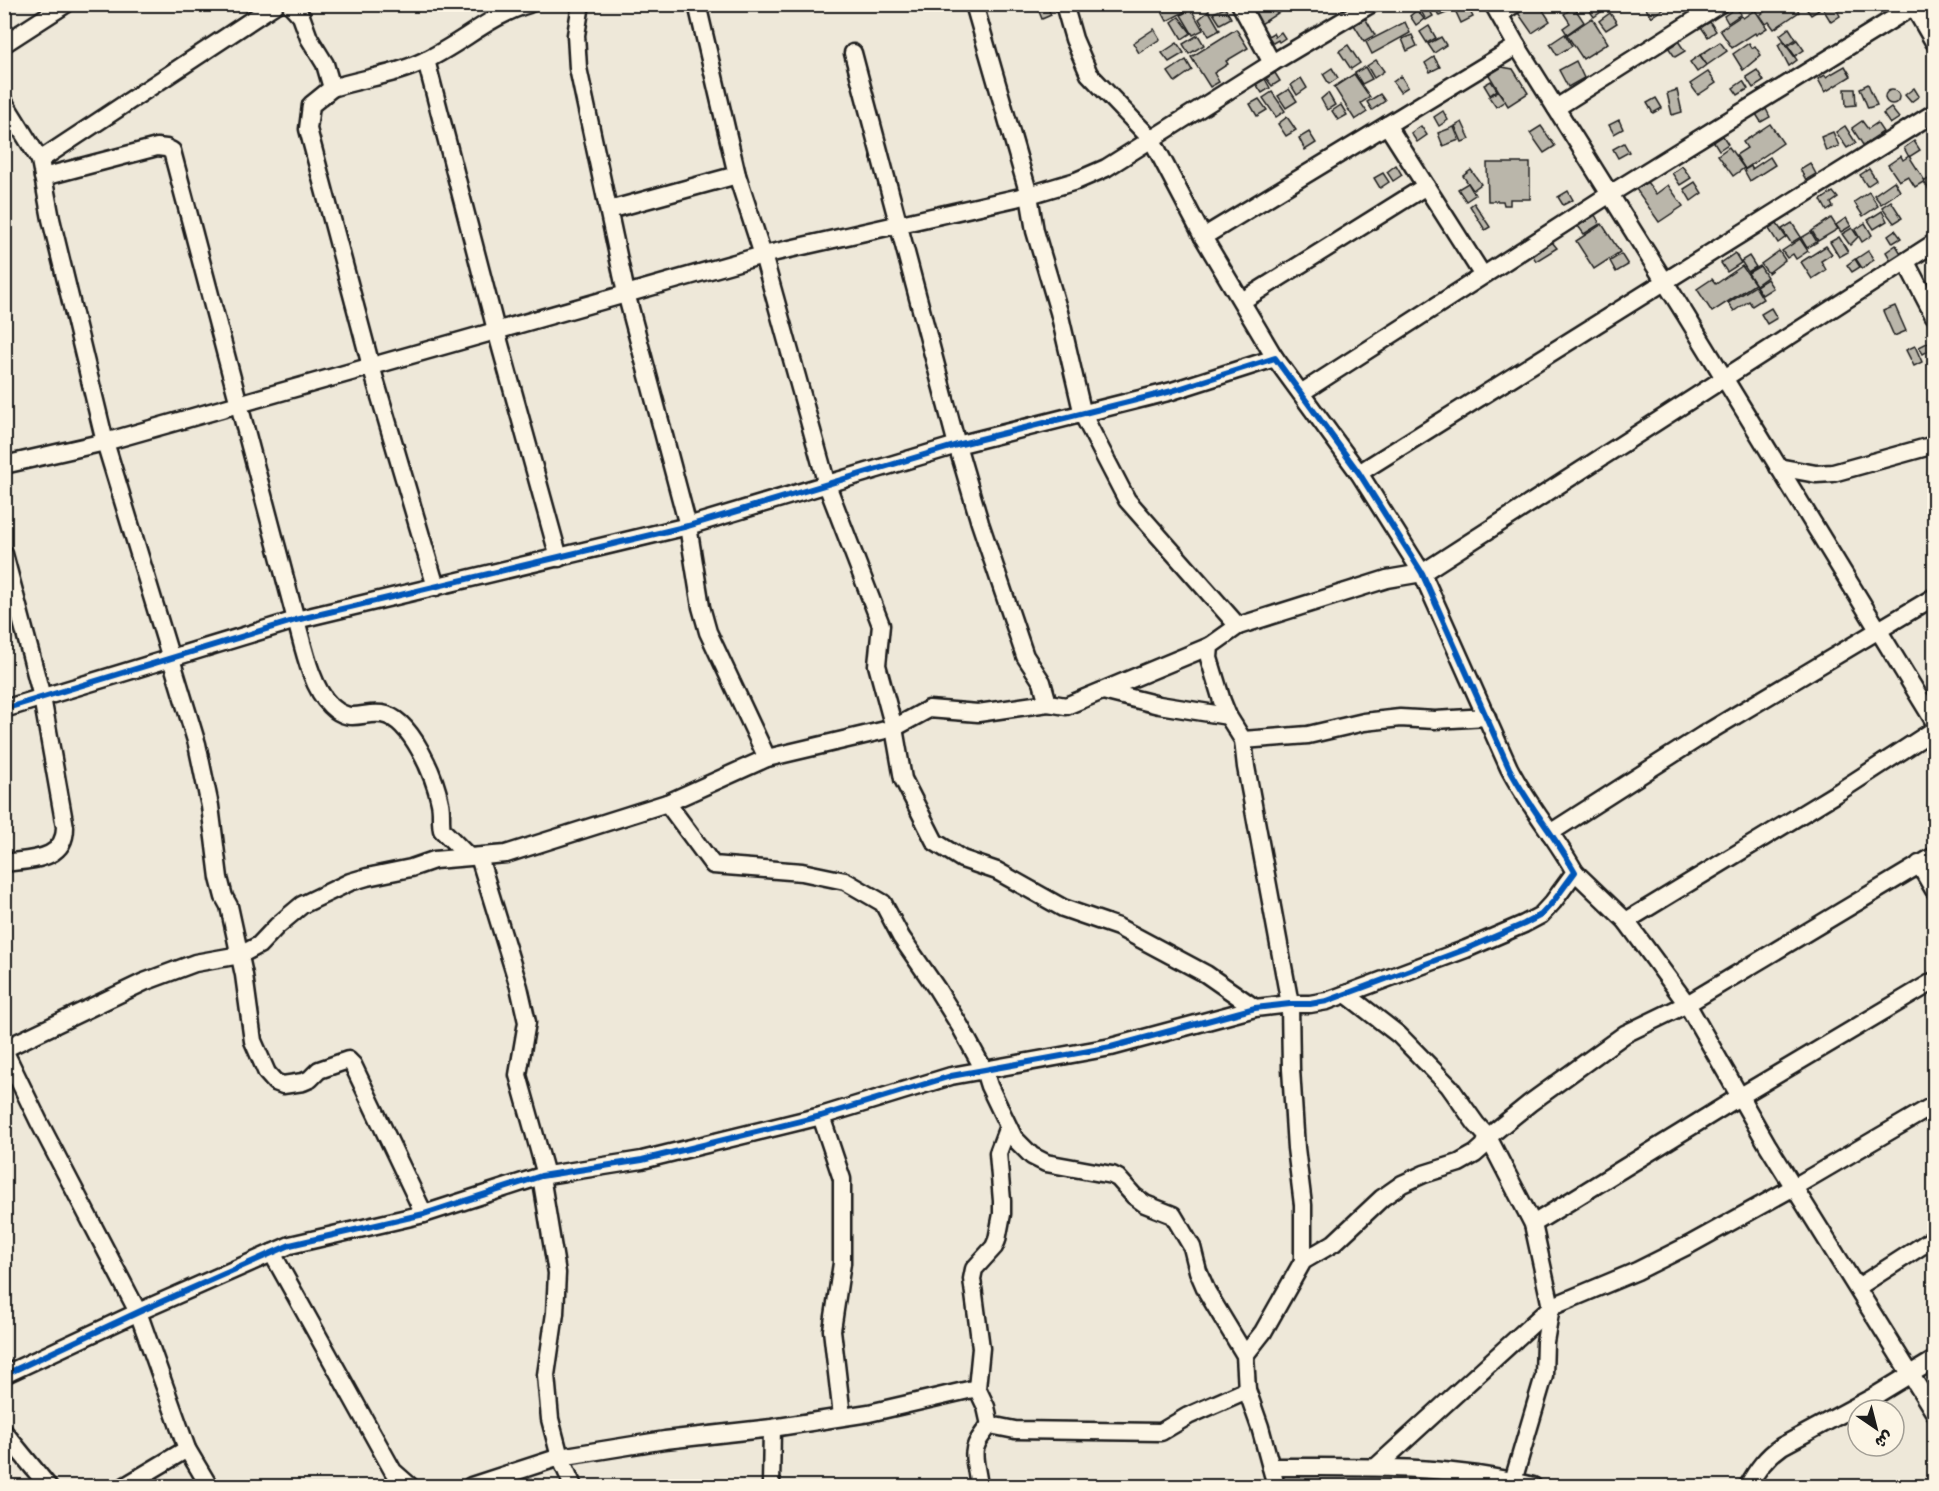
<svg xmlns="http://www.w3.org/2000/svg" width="1939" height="1491" viewBox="0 0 1939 1491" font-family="Itim,'Playpen Sans Arabic',sans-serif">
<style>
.building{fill:#bab6aa;stroke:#1c1c1c;stroke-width:1.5}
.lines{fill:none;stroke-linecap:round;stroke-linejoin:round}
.street-casing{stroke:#1c1c1c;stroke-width:21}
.street{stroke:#fcf5e5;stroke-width:16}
.cycleway-casing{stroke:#fcf5e5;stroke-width:10}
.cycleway{stroke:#0057b8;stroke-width:6}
</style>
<rect width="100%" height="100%" fill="#eee8d9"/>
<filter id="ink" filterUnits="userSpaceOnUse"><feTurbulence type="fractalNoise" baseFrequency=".0167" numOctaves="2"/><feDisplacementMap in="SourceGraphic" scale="12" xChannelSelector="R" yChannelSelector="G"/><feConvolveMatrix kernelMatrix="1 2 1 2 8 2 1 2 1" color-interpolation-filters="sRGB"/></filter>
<g filter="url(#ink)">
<g class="building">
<polygon points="1158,4 1179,4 1184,12 1167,21"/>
<polygon points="1261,4 1277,4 1281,11 1261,24 1253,10"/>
<polygon points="1448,4 1451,11 1439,16 1434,5"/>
<polygon points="1466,4 1473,17 1461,23 1455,10"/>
<polygon points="1525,4 1539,4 1550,21 1532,33 1516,10"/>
<polygon points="1585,4 1602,4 1605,9 1594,17"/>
<polygon points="1643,4 1666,4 1666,7 1651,17"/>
<polygon points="1775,4 1787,4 1791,9 1796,6 1799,12 1774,29 1769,22 1766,24 1760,15"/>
<polygon points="1808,4 1815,4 1819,10 1811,15 1805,7"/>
<polygon points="1820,4 1834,4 1840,16 1831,22"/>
<polygon points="1047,6 1051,15 1042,19 1038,9"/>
<polygon points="1427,6 1433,16 1426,20 1420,9"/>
<polygon points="1574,7 1584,22 1567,34 1563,28 1570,23 1564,14"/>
<polygon points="1225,8 1231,18 1220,24 1213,13"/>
<polygon points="1736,8 1741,14 1728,23 1724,16"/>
<polygon points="1191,9 1203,30 1193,35 1181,15"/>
<polygon points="1417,10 1424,19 1416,25 1410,16"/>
<polygon points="1755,10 1767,28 1756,35 1755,33 1732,48 1720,30 1741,16 1743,18"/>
<polygon points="1209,11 1220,30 1209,36 1199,19"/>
<polygon points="1610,13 1617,23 1606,30 1599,21"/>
<polygon points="1179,17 1191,33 1182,39 1172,22"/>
<polygon points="1365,18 1375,35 1364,41 1354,25"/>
<polygon points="1592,18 1608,43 1583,59 1567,35"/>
<polygon points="1405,22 1410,33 1372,54 1366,42"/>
<polygon points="1710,22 1716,31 1708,37 1701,27"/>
<polygon points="1429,26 1436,38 1427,43 1420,32"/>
<polygon points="1789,28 1796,39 1787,45 1780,35"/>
<polygon points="1154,29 1160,39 1139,53 1133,43"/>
<polygon points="1236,29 1248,48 1226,61 1228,64 1214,73 1219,82 1210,87 1191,57"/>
<polygon points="1281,32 1285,38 1279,42 1278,40 1273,43 1268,36 1273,33 1275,37"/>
<polygon points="1565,34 1572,46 1557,55 1550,44"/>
<polygon points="1198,35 1204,45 1189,54 1183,44"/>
<polygon points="1412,35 1417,46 1407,51 1402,39"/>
<polygon points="1441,37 1446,45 1434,53 1428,44"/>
<polygon points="1797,40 1804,50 1795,56 1788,46"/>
<polygon points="1678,41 1685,51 1675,57 1668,47"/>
<polygon points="1783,41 1797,60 1789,66 1778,45"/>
<polygon points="1720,42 1727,51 1707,65 1700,55"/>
<polygon points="1177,43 1184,53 1169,62 1162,53"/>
<polygon points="1749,43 1752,48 1755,46 1761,55 1743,70 1733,54"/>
<polygon points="1348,45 1360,63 1351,69 1339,51"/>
<polygon points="1700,55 1706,65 1697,72 1690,62"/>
<polygon points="1434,57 1440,67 1430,72 1425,63"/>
<polygon points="1186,60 1192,70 1175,82 1168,72"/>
<polygon points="1376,60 1384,71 1374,78 1367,66"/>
<polygon points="1576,61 1584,78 1568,87 1559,70"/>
<polygon points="1845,66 1851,76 1825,92 1818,79 1825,75 1826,77"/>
<polygon points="1365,67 1372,79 1362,84 1355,73"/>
<polygon points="1502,67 1513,69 1528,93 1508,106 1489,75"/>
<polygon points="1332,68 1338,78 1329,84 1323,74"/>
<polygon points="1757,70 1764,81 1753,88 1746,77"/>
<polygon points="1708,72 1716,83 1698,95 1690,84"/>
<polygon points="1275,73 1280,81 1272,86 1266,78"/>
<polygon points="1354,74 1370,97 1361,103 1367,112 1355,120 1334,87"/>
<polygon points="1401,76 1408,87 1400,92 1393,82"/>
<polygon points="1301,78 1307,88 1297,95 1291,85"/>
<polygon points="1265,79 1270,88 1262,93 1256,84"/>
<polygon points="1491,81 1497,90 1490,95 1484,85"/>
<polygon points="1743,81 1748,89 1738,95 1733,88"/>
<polygon points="1868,84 1877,105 1868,108 1860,88"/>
<polygon points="1914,88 1919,96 1911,102 1905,95"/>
<polygon points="1289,89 1297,101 1286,108 1278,96"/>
<polygon points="1845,89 1855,89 1856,105 1846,106"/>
<circle cx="1892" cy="97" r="7"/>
<polygon points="1677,90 1682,112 1672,115 1667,93"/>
<polygon points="1498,91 1505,101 1496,107 1489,97"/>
<polygon points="1272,92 1285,111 1276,117 1263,98"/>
<polygon points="1328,93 1335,105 1327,110 1321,99"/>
<polygon points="1380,94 1385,101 1372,110 1367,102"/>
<polygon points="1656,98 1662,108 1653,113 1647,103"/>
<polygon points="1259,99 1267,110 1257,116 1250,104"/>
<polygon points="1341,105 1347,115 1338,120 1332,111"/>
<polygon points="1891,108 1899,118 1890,124 1883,114"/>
<polygon points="1766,109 1770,117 1761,122 1756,114"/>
<polygon points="1443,111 1448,120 1439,126 1434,117"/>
<polygon points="1287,117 1296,130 1286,136 1278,124"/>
<polygon points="1619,120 1623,129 1614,134 1609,125"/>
<polygon points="1862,121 1868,129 1877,123 1883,132 1863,145 1852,128"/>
<polygon points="1462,122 1470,139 1462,142 1455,126"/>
<polygon points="1770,124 1783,143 1745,169 1736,155 1747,148 1743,142"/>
<polygon points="1421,126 1427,135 1417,142 1411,133"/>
<polygon points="1541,126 1555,146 1544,153 1530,133"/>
<polygon points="1845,126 1856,143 1847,148 1836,132"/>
<polygon points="1454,127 1459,140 1443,146 1438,133"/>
<polygon points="1309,132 1316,143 1305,150 1299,138"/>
<polygon points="1833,132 1839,146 1826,151 1821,137"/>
<polygon points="1723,136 1728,144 1719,150 1714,142"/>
<polygon points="1914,141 1920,150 1909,157 1904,148"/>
<polygon points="1624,143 1629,152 1618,158 1613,149"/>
<polygon points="1729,147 1744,168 1733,176 1718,155"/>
<polygon points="1901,156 1903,160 1909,156 1925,181 1915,187 1908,176 1899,181 1888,165"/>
<polygon points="1770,157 1775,165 1750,181 1744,170 1751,166 1752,169"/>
<polygon points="1487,163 1530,163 1530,199 1510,199 1510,205 1504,205 1503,201 1488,201"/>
<polygon points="1810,163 1816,174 1806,180 1800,169"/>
<polygon points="1396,165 1402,175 1393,181 1387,172"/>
<polygon points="1682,166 1691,178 1680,185 1672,173"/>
<polygon points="1869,169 1876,180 1867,186 1860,175"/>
<polygon points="1471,170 1481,184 1473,190 1463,176"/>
<polygon points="1383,173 1389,182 1380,188 1374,178"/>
<polygon points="1934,175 1934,197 1924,182"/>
<polygon points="1894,181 1900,191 1881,204 1874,195"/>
<polygon points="1647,182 1656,194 1668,185 1683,206 1659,222 1636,189"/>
<polygon points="1695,182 1702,193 1691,201 1684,189"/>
<polygon points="1468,183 1475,195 1466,201 1458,189"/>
<polygon points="1568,191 1573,200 1563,205 1558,197"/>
<polygon points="1833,192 1838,198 1831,203 1833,207 1827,211 1821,200"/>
<polygon points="1869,192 1878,206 1863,216 1854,202"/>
<polygon points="1891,201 1902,218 1894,223 1882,207"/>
<polygon points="1474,203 1490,227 1485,230 1470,206"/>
<polygon points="1882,211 1887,221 1874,229 1868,220"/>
<polygon points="1595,215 1600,224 1584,234 1578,226"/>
<polygon points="1831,218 1838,229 1818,241 1812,231"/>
<polygon points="1846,218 1851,226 1841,232 1836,225"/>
<polygon points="1792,223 1801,237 1791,243 1782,229"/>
<polygon points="1865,223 1872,235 1862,242 1855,230"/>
<polygon points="1602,224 1620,252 1594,269 1576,241"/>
<polygon points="1777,224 1786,237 1778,243 1769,229"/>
<polygon points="1852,228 1858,237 1850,245 1842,234"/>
<polygon points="1895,230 1901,238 1893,243 1888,235"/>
<polygon points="1811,232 1817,242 1807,248 1801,238"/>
<polygon points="1839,237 1848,252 1839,257 1830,242"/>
<polygon points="1800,239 1808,251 1796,259 1793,254 1787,258 1782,251"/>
<polygon points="1552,242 1557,248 1536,261 1532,254"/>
<polygon points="1896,245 1902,255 1892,262 1886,252"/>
<polygon points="1826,246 1832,254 1821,261 1826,270 1812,279 1801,262"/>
<polygon points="1779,251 1785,260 1768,273 1761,264"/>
<polygon points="1868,251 1874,260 1862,268 1856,259"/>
<polygon points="1735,253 1741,263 1727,272 1721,263"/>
<polygon points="1621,254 1628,265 1616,272 1610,261"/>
<polygon points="1749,256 1756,267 1748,272 1741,261"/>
<polygon points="1855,259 1860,267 1852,272 1847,265"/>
<polygon points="1742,266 1755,284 1712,312 1697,289 1712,279 1716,284"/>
<polygon points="1760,266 1767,277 1756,285 1748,273"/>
<polygon points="1767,279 1773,288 1762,295 1756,286"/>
<polygon points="1755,286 1763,299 1752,306 1749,301 1734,311 1728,303"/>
<polygon points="1895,306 1906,331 1894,336 1883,311"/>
<polygon points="1771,308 1777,318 1767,324 1761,314"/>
<polygon points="1931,341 1934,348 1923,354 1919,347"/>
<polygon points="1915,346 1922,362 1914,366 1906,350"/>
</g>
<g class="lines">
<g class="street-casing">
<g id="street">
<polyline points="290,4 301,16 309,38 325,64 332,88 311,105 308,129 371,366 436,587"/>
<polyline points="581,4 576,35 578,68 626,293 688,526 701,607 708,632 767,758"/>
<polyline points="697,4 737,175 763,255 827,485 881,625 877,665 894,728 903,779 935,842 962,859 997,871 1063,908 1118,927 1206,974 1255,1008"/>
<polyline points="974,4 1029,195 1035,231 1059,312 1083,415 1127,500 1238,626"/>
<polyline points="1064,4 1074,39 1089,74 1152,140 1203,237 1275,358"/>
<polyline points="1240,4 1272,63"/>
<polyline points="1493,4 1517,46 1685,314 1934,721"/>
<polyline points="1912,4 1934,42"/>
<polyline points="1499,14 1515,4"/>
<polyline points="4,44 66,4"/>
<polyline points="853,53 957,445 980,523 1025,656 1042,682 1048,703 1066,706 1210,646"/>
<polyline points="426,60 496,330 559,558"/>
<path d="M 332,88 C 363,78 395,75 424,61 C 461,44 490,15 529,4"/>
<polyline points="4,102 40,160 51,219 105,442 197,744 210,806 219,878 224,897 229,906 244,975 253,1041 267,1073 275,1082 283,1085 303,1082 310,1079 319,1070 348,1060 353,1065 424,1214"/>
<polyline points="1556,108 1720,4"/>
<polyline points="1387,125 1482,274"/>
<polyline points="40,160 276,4"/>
<path d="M 43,177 L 157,147 L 166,148 L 172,151 L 296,620 C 303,645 311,687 330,705 C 350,725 362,711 382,714 C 411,718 435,777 440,803 C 442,812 440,821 442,830 L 468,856"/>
<polyline points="609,210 737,175"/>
<polyline points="1203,237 1517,46"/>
<polyline points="1906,262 1934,316"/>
<polyline points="1242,301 1426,186"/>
<polyline points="1301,393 1610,194 1917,4"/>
<polyline points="4,465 105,442 763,255 1029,195 1076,181 1106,168 1272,63 1371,4"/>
<polyline points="1778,467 1816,474 1833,473 1934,445"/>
<polyline points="1359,473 1934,113"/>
<path d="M 4,554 L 42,697 L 65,827 C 65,861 31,859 4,863"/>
<polyline points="1103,691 1159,705 1228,716"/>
<path d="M 4,709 L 296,620 L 688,526 L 957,445 L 1172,391 L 1275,358 L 1359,473 L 1422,573 L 1509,768 C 1528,805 1555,836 1575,872 L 1553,902 L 1541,915 L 1524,924 L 1466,949 L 1327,1001 L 1310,1004 L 1290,1004 L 1255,1008 L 1111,1047 L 951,1076 L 821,1116 L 642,1160 L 541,1176 L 424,1214 L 290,1245 L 145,1309 L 4,1375"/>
<polyline points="1243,740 1308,735 1364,722 1400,718 1435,720 1487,717"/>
<polyline points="667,803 713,865 802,872 845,881 883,903 901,937 937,989 960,1026 984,1070 989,1086 1014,1138 1032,1156 1046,1163 1112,1175 1118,1178 1134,1196 1145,1204 1173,1215 1192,1247 1198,1271 1207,1292 1245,1355 1247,1390 1260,1427 1276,1486"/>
<polyline points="1550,833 1703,735 1934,597"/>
<polyline points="479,857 519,987 527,1022 518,1075 546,1175"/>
<polyline points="1919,864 1934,890"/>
<polyline points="1575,872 1626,921 1687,1004 1767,1144 1934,1412"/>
<polyline points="1626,921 1840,791 1934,730"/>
<polyline points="1346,994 1399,1035 1449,1086 1476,1124 1488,1137 1533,1224 1551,1307 1545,1342 1544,1376 1513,1481"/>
<polyline points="4,1049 144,982 195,963 240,955 259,945 277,926 302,905 350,882 367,877 411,868 434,860 506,854 667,803 767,758 894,728 929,709 978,713 1048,703"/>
<polyline points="4,1050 39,1122 138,1312 187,1449 209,1486"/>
<polyline points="821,1116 842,1179 842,1263 832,1330 842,1416"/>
<polyline points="541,1176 557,1273 555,1313 546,1375 550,1419 560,1457 573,1486"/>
<polyline points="1533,1224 1739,1097 1934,981"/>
<polyline points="272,1253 393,1471 410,1486"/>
<polyline points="1303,1261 1303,1205 1296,1148 1291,1069 1290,1004 1246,767 1243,740 1228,716 1222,701 1209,658 1210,646 1238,626 1387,579 1422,573 1934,243"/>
<polyline points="1858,1287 1934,1238"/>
<polyline points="1245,1355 1263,1332 1303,1261 1334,1243 1382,1198 1402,1184 1424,1174 1459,1163 1475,1154 1484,1146 1488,1137 1530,1103 1625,1034 1687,1004 1934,856"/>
<polyline points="990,1425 986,1407 977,1388 981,1348 972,1279 974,1269 994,1247 997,1240 1002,1214 1002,1201 998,1153 1007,1129"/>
<polyline points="990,1425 1015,1430 1161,1432 1188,1416 1247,1390"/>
<polyline points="4,1432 48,1486"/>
<path d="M 1271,1467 C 1360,1467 1447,1464 1533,1486"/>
<polyline points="1376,1467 1551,1307 1637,1271 1689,1245 1794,1187 1934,1105"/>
<polyline points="125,1486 187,1449"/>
<polyline points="471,1486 560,1457 665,1440 772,1428 869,1413 977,1388"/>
<polyline points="771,1486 772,1428"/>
<path d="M 979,1486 C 975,1455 967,1451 990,1425"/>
<path d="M 1748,1486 C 1757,1470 1766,1457 1782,1446 L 1873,1397 L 1934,1360"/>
</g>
</g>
<use href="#street" class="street"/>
<g class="cycleway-casing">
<path id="cycleway" d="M 4,709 L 296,620 L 688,526 L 957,445 L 1172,391 L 1275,358 L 1359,473 L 1422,573 L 1509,768 C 1528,805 1555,836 1575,872 L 1553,902 L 1541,915 L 1524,924 L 1466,949 L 1327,1001 L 1310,1004 L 1290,1004 L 1255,1008 L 1111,1047 L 951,1076 L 821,1116 L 642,1160 L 541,1176 L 424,1214 L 290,1245 L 145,1309 L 4,1375"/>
</g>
<use href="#cycleway" class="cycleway"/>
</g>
</g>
<rect width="1939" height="1491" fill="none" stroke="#fcf5e5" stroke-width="24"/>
<rect x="12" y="12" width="1915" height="1467" fill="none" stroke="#1c1c1c" stroke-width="2" filter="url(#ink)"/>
<g transform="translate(1876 1428) rotate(145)"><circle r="28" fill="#fcf5e5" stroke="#a29e95" stroke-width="1.5"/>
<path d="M0-4.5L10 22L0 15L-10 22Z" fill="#1c1c1c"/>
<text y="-9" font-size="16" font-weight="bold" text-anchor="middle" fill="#1c1c1c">ش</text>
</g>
</svg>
